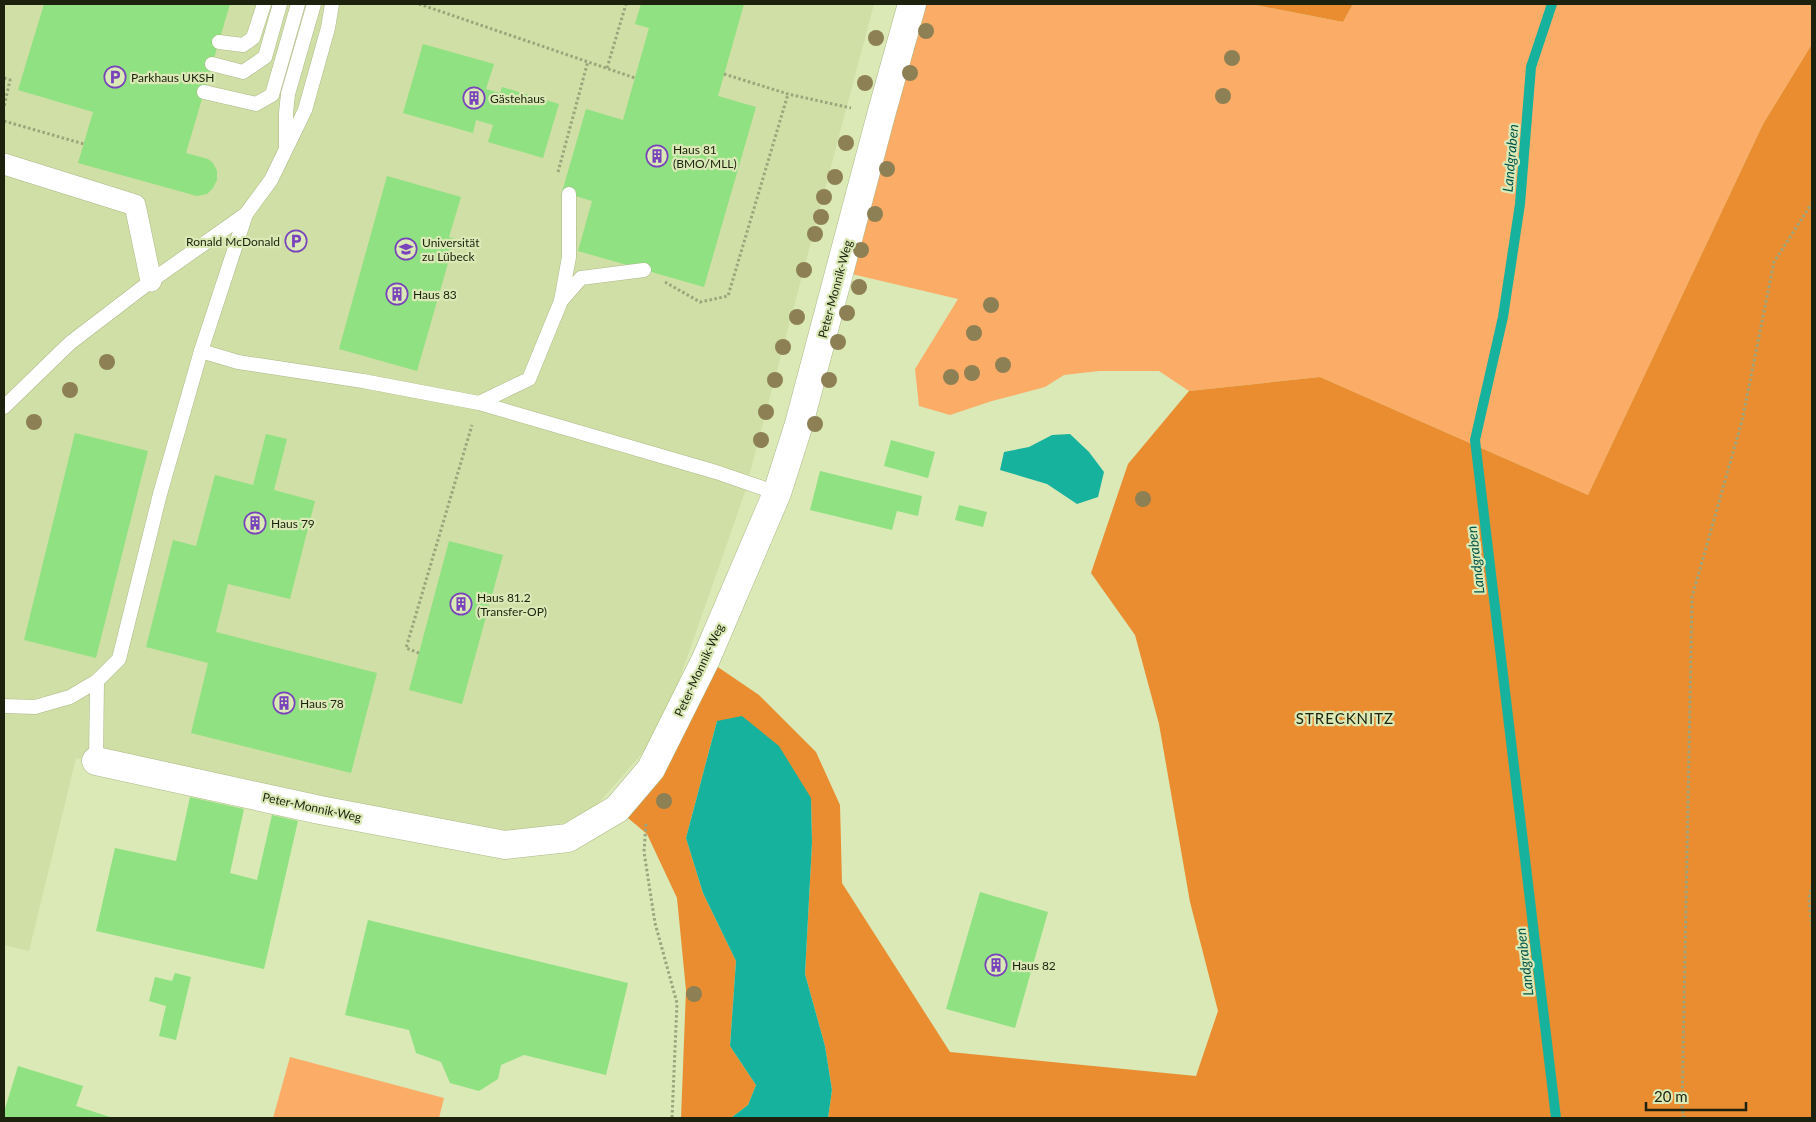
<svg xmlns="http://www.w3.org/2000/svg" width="1816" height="1122" viewBox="0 0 1816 1122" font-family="Lato,sans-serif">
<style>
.built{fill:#cfdfa5}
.green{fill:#fbac67}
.forest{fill:#e98d30}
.water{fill:#16b29e}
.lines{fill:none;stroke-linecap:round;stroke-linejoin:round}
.stream{stroke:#16b29e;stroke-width:10}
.building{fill:#90e182}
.service-casing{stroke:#acb988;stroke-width:15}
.pedestrian-casing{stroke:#acb988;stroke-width:22}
.minor-casing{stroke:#acb988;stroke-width:29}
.path{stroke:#9aa57d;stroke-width:3;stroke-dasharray:2.5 2.5;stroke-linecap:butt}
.service{stroke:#fff;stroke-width:14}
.pedestrian{stroke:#fff;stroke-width:21}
.minor{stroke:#fff;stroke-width:28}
.tree{fill:#8d8054}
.labels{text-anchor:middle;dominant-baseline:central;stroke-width:4.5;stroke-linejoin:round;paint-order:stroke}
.poi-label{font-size:12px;fill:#1d220e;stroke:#dae9b6;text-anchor:start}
.street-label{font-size:12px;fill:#1d220e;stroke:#dae9b6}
.water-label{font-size:14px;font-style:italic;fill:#005348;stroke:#dae9b6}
.quarter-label{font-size:15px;letter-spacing:1px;fill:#1d220e;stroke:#dae9b6}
</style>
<rect width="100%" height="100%" fill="#dae9b6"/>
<polygon class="built" points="4,4 874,4 744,495 661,732 568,838 505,845 76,758 29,951 4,945"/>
<g class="green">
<polygon points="912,4 1250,4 1343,22 1353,4 1812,4 1812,44 1763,124 1588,495 1320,377 1189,391 1159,371 1099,371 1064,375 1045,387 992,401 950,415 919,406 915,369 958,299 839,271"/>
<polygon points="290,1057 444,1098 439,1118 273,1118"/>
</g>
<g class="forest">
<polygon points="1250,4 1353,4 1343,22"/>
<polygon points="1812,44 1812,1118 828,1118 832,1090 825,1046 805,974 812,843 811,799 717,721 686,838 703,893 736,961 730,1046 756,1085 748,1105 731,1118 681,1118 686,990 677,898 647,834 622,813 706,659 759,695 816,752 840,805 842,883 950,1052 1196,1076 1218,1011 1190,902 1159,724 1135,635 1091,573 1128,464 1189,391 1320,377 1588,495 1763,124"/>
</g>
<g class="water">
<polygon points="1070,434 1089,452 1104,472 1098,497 1077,504 1047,484 1000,470 1004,452 1029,447 1052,435"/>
<polygon points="742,716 779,746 811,798 812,843 805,974 825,1046 832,1090 828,1118 731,1118 748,1105 756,1085 730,1046 736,961 703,893 686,838 717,721"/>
</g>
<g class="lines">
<polyline class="stream" points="1552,4 1531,67 1520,204 1503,317 1475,440 1556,1118"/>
</g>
<g class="building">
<polygon points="44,4 230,4 186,153 208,159 213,163 217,171 217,180 213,188 207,194 197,196 78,163 93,112 18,90"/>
<polygon points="641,4 744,4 718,96 756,107 704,287 578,251 592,201 562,192 586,109 623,120 649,28 635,24"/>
<polygon points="423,44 494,64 486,89 500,93 502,87 559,104 543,158 488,142 493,125 476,120 473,133 403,113"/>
<polygon points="387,176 461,197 449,237 455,239 417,371 339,349"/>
<polygon points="75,433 148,451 96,658 24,640"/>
<polygon points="266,434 287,439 274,490 315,501 290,599 228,584 216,632 377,673 351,773 191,733 208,663 146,647 173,540 196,546 215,475 253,485"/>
<polygon points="891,440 935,452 928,478 884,466"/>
<polygon points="820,471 922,496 918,516 897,511 892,530 810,510"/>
<polygon points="959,505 987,512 983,527 955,520"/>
<polygon points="449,541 503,555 462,704 409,690"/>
<polygon points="190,797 244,809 230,873 257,880 272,815 298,821 264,969 96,931 115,848 176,861"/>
<polygon points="980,892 1048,912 1015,1028 946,1009"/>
<polygon points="368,920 628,983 606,1075 524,1055 501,1065 498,1079 479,1091 450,1083 441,1062 416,1053 409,1030 345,1015"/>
<polygon points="175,973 191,977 176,1040 159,1036 166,1006 149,1001 155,977 172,981"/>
<polygon points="18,1066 83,1086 76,1106 113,1118 4,1118 4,1112"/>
</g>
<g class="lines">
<g class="service-casing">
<g id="service">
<polyline points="219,42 243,45 253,38 264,4"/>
<polyline points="212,64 243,72 265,57 280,4"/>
<polyline points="204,92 256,104 272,95 298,4"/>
<polyline points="286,146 286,113 288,94 314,4"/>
<polyline points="561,301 569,257 569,194"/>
<polyline points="201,351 238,362 363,381 479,403 716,472 777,493"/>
<polyline points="479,403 529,379 561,301 581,278 644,270"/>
<polyline points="4,407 70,343 151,281 246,214 271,180 305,110 328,28 332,4"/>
<polyline points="4,706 35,707 70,697 97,681 119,659 160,494 201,351 246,214"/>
<polyline points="96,761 97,681"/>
</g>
</g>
<g class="pedestrian-casing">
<polyline id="pedestrian" points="4,164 135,205 151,281"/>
</g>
<g class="minor-casing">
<polyline id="minor" points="96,761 320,810 505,845 568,838 617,809 651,769 706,659 777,493 799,424 881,115 912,4"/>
</g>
<g class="path">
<polyline points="419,4 635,78"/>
<polyline points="607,68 626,4"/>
<polyline points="724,74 788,94 851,108"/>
<polyline points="4,78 10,80 4,107"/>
<polyline points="4,121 84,144"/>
<polyline points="558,172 588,61"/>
<polyline points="665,282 700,302 728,296 788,94"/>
<polyline points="419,653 406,648 472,425"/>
<polyline points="646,824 644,852 655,923 677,1003 672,1118"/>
<polyline points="1812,885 1809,899 1812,930"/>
<polyline points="1684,1118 1682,1108 1692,597 1742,421 1774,262 1812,203"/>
</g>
<use href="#service" class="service"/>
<use href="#pedestrian" class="pedestrian"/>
<use href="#minor" class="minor"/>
</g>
<g class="tree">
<circle cx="926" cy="31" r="8"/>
<circle cx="876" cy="38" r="8"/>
<circle cx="1232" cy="58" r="8"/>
<circle cx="910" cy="73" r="8"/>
<circle cx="865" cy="83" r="8"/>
<circle cx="1223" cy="96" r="8"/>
<circle cx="846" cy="143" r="8"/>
<circle cx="887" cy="169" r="8"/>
<circle cx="835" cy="177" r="8"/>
<circle cx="824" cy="197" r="8"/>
<circle cx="875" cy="214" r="8"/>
<circle cx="821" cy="217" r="8"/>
<circle cx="815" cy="234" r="8"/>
<circle cx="861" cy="250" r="8"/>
<circle cx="804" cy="270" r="8"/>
<circle cx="859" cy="287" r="8"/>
<circle cx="991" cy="305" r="8"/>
<circle cx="847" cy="313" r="8"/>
<circle cx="797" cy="317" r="8"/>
<circle cx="974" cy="333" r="8"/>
<circle cx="838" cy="342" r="8"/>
<circle cx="783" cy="347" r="8"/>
<circle cx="107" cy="362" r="8"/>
<circle cx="1003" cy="365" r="8"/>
<circle cx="972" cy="373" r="8"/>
<circle cx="951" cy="377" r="8"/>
<circle cx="775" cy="380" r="8"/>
<circle cx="829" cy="380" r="8"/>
<circle cx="70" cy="390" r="8"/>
<circle cx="766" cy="412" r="8"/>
<circle cx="34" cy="422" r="8"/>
<circle cx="815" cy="424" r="8"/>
<circle cx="761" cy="440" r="8"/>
<circle cx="1143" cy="499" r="8"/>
<circle cx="664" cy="801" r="8"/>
<circle cx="694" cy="994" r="8"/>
</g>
<defs>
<g id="parking-ring" transform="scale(1.125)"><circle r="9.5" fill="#dae9b6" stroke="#7944bb" stroke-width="1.5"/><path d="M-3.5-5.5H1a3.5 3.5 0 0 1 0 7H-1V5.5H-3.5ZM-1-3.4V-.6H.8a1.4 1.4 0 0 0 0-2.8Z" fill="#7944bb"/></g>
<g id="building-ring" transform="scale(1.125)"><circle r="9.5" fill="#dae9b6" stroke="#7944bb" stroke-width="1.5"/><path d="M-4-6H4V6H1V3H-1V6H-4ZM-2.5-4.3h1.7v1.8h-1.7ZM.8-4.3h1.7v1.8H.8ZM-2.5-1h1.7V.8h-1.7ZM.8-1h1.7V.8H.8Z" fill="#7944bb"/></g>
<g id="university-ring" transform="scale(1.125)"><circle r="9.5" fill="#dae9b6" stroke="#7944bb" stroke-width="1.5"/><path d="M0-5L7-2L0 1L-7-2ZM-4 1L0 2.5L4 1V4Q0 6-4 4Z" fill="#7944bb"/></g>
</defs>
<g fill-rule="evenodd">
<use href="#parking-ring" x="115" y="77"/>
<use href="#building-ring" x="474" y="98"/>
<use href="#building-ring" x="657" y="156"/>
<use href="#parking-ring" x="296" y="241"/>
<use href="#university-ring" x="406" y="249"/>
<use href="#building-ring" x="397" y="294"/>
<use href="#building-ring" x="255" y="523"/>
<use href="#building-ring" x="461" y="604"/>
<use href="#building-ring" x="284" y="703"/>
<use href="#building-ring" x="996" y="965"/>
</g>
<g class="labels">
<g class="poi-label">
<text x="131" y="77">Parkhaus UKSH</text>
<text x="490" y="98">Gästehaus</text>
<text x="673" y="149">Haus 81<tspan x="673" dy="14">(BMO/MLL)</tspan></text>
<text x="280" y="241" text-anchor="end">Ronald McDonald</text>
<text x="422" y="242">Universität<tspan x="422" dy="14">zu Lübeck</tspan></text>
<text x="413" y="294">Haus 83</text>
<text x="271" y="523">Haus 79</text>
<text x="477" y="597">Haus 81.2<tspan x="477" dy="14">(Transfer-OP)</tspan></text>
<text x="300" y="703">Haus 78</text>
<text x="1012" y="965">Haus 82</text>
</g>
<g class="street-label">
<text transform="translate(835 289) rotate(-75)">Peter-Monnik-Weg</text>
<text transform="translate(699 670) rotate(-65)">Peter-Monnik-Weg</text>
<text transform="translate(312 807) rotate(12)">Peter-Monnik-Weg</text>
</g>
<g class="water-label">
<text transform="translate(1510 158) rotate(-85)">Landgraben</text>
<text transform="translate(1475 560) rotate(-97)">Landgraben</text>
<text transform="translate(1524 962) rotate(-97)">Landgraben</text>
</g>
<g class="quarter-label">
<text x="1345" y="718">STRECKNITZ</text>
</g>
</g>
<rect width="1816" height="1122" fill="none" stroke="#1d220e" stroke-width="10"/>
<path d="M1646 1102v8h100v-8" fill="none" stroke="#1d220e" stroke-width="2.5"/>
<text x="1654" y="1102" font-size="15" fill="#1d220e" stroke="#dae9b6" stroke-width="4" paint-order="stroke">20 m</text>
</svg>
